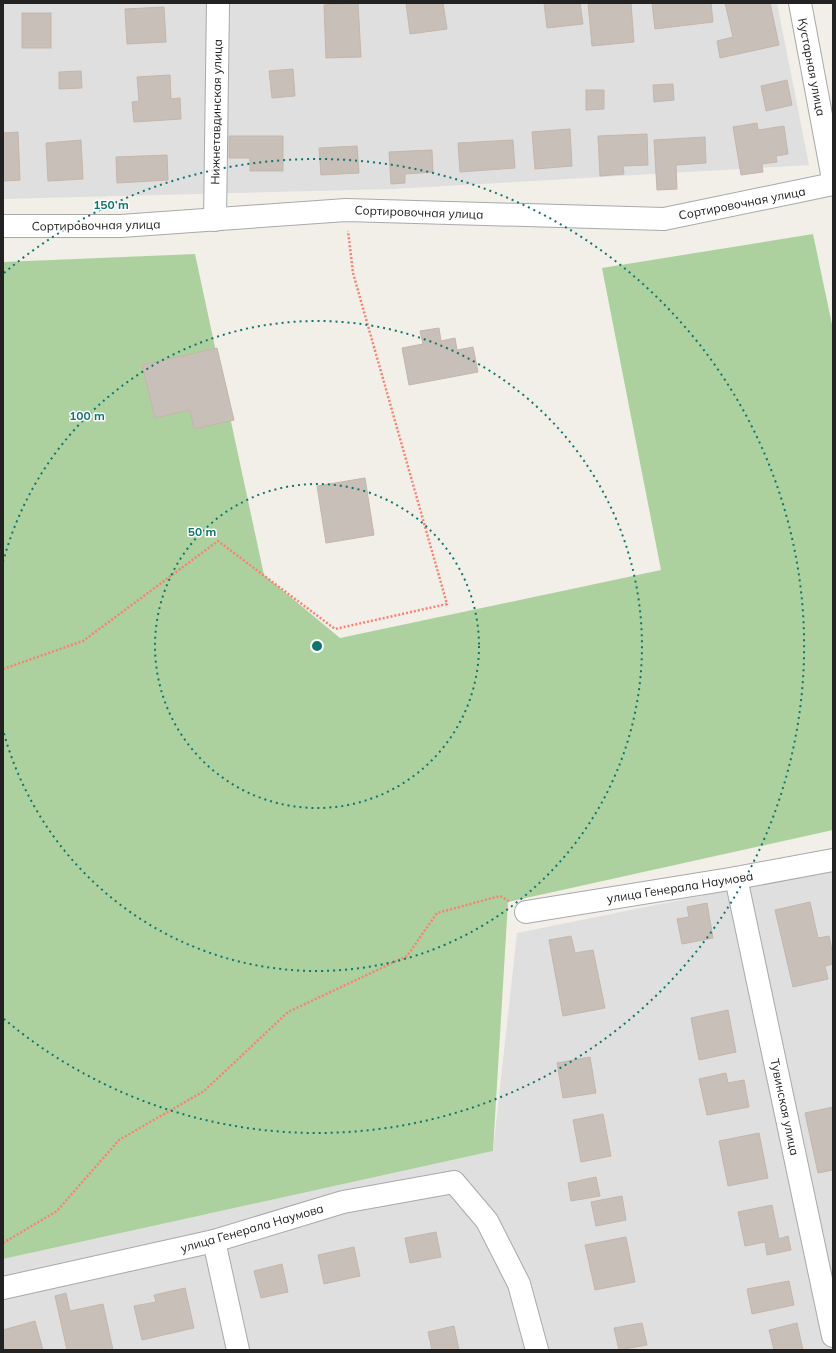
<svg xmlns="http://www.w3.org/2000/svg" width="836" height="1353" viewBox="0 0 836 1353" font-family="Mulish,sans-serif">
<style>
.residential{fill:#e0dfdf}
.forest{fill:#add19e}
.building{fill:#c7bfb8;stroke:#c4b6ab}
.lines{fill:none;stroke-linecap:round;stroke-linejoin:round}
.minor-casing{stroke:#a9a9a9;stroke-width:24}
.tertiary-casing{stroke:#a9a9a9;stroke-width:24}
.path{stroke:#fa8072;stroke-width:2.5;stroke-dasharray:2 2;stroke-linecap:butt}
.minor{stroke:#fff;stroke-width:22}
.tertiary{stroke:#fff;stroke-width:22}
.ring{fill:none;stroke:#0f766e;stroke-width:2;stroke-dasharray:2 4}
.labels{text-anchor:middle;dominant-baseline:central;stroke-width:3;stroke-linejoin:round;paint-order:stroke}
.street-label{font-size:12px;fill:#222;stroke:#fff}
.centre{fill:#0f766e;stroke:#fff;stroke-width:2}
.ring-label{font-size:12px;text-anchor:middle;font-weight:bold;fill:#0f766e;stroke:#fff;stroke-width:3;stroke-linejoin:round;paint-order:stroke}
</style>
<rect width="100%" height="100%" fill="#f2efe9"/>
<g class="residential">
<polygon points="3,3 777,3 809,165 394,189 3,199"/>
<polygon points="833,869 833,1350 3,1350 3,1259 493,1151 517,933"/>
</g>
<polygon class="forest" points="813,234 833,329 833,830 508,902 493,1151 3,1259 3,262 195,254 264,575 340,638 661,570 602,268"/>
<g class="building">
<polygon points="358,3 361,57 326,58 324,5"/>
<polygon points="406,3 443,3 447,29 410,34"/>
<polygon points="544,3 580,3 583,24 547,28"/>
<polygon points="588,3 631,3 634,42 592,46"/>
<polygon points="652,3 711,3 713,22 655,29"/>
<polygon points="725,3 770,3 779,45 720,58 717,41 733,37"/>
<polygon points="164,7 166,42 127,44 125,9"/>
<rect x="22" y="13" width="29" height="35"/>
<polygon points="293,69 295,96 272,98 269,71"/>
<polygon points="81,71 82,88 59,89 59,72"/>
<polygon points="170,75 171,99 180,98 181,119 134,122 132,102 139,101 137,77"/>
<polygon points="787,80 792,105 766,111 761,86"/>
<polygon points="673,84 674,100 654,102 653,85"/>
<polygon points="586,90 604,90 604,109 586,110"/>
<polygon points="757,123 758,130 784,126 788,154 776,156 777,162 762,164 763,172 741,175 733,127"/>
<polygon points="570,129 572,166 535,169 532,132"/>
<polygon points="18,132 20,180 3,181 3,133"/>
<polygon points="647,134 648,165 623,166 624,174 600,176 598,136"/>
<polygon points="229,136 283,136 283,171 250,171 250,158 229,158"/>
<polygon points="705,137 706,163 676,165 677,189 657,190 654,140"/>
<polygon points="81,140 83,179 48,181 46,143"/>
<polygon points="513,140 515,168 460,172 458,143"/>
<polygon points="357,146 359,173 321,175 319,148"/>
<polygon points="432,150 433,172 405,174 405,183 391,184 389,152"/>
<polygon points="167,155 168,180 117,183 116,157"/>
<polygon points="439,328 441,341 455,338 457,350 473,347 478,372 409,385 402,348 423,344 420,331"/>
<polygon points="217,348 234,420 194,429 190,410 155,418 142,365"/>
<polygon points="365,478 374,535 326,543 317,486"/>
<polygon points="810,902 818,938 829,936 833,954 833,964 825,966 828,979 793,987 775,910"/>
<polygon points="707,903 713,938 682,944 677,919 689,917 687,907"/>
<polygon points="571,936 575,953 593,950 605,1008 563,1016 549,940"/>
<polygon points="728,1010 736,1052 699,1060 691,1018"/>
<polygon points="590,1057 596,1093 563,1098 557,1063"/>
<polygon points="726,1073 728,1083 744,1080 749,1107 707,1115 699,1079"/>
<polygon points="833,1107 833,1170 818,1173 805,1113"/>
<polygon points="603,1114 611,1156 581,1162 573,1120"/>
<polygon points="759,1133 768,1178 728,1186 719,1141"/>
<polygon points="596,1177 600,1196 571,1201 568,1183"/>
<polygon points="622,1196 626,1220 596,1226 591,1202"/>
<polygon points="772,1205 779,1239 788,1236 791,1250 767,1255 765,1242 745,1246 738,1212"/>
<polygon points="436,1232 441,1257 410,1263 405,1238"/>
<polygon points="626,1237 635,1282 595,1290 585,1245"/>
<polygon points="354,1247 360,1276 324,1284 318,1255"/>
<polygon points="282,1264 288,1292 261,1298 254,1271"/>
<polygon points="789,1281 794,1305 752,1314 747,1289"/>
<polygon points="185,1288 194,1328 142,1340 134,1306 156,1302 154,1295"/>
<polygon points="66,1293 70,1311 103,1304 113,1350 67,1350 55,1296"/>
<polygon points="35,1321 43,1350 5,1350 3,1342 3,1330"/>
<polygon points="642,1323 647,1345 619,1350 614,1328"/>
<polygon points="797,1323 803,1350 774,1350 769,1330"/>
<polygon points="454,1326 459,1350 432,1350 428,1332"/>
</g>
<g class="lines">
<g class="minor-casing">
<g id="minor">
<polyline points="215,220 218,3"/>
<polyline points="3,226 121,226 346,210 664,219 833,184"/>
<polyline points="736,878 833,1336"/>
<polyline points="526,912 736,878 833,860"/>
<polyline points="214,1241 238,1350"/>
<polyline points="3,1288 214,1241 343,1202 454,1182 487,1221 519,1284 537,1350"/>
</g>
</g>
<g class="tertiary-casing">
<polyline id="tertiary" points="800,3 833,179"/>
</g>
<g class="path">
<polyline points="3,669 83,641 218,541 335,629 447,604 353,273 348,231"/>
<polyline points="3,1243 57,1211 119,1140 204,1091 288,1012 407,956 437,913 500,896 509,901"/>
</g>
<use href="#minor" class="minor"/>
<use href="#tertiary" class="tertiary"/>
</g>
<g class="ring">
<circle cx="317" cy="646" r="162"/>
<path d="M3 562A325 325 0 1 1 3 730"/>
<path d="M4 273A487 487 0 1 1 4 1019"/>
</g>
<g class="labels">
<g class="street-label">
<text transform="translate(812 67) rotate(79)">Кустарная улица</text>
<text transform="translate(216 112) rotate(-89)">Нижнетавдинская улица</text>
<text transform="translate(742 203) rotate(-11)">Сортировочная улица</text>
<text transform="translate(419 212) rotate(2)">Сортировочная улица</text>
<text transform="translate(96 225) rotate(-1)">Сортировочная улица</text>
<text transform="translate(680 887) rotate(-9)">улица Генерала Наумова</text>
<text transform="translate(785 1107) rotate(78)">Тувинская улица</text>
<text transform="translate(252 1228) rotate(-16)">улица Генерала Наумова</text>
</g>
</g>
<circle cx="317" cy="646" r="6" class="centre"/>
<g class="ring-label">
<text x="111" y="209">150 m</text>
<text x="87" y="420">100 m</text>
<text x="202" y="536">50 m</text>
</g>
<rect width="836" height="1353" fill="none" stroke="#222222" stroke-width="8"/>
</svg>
